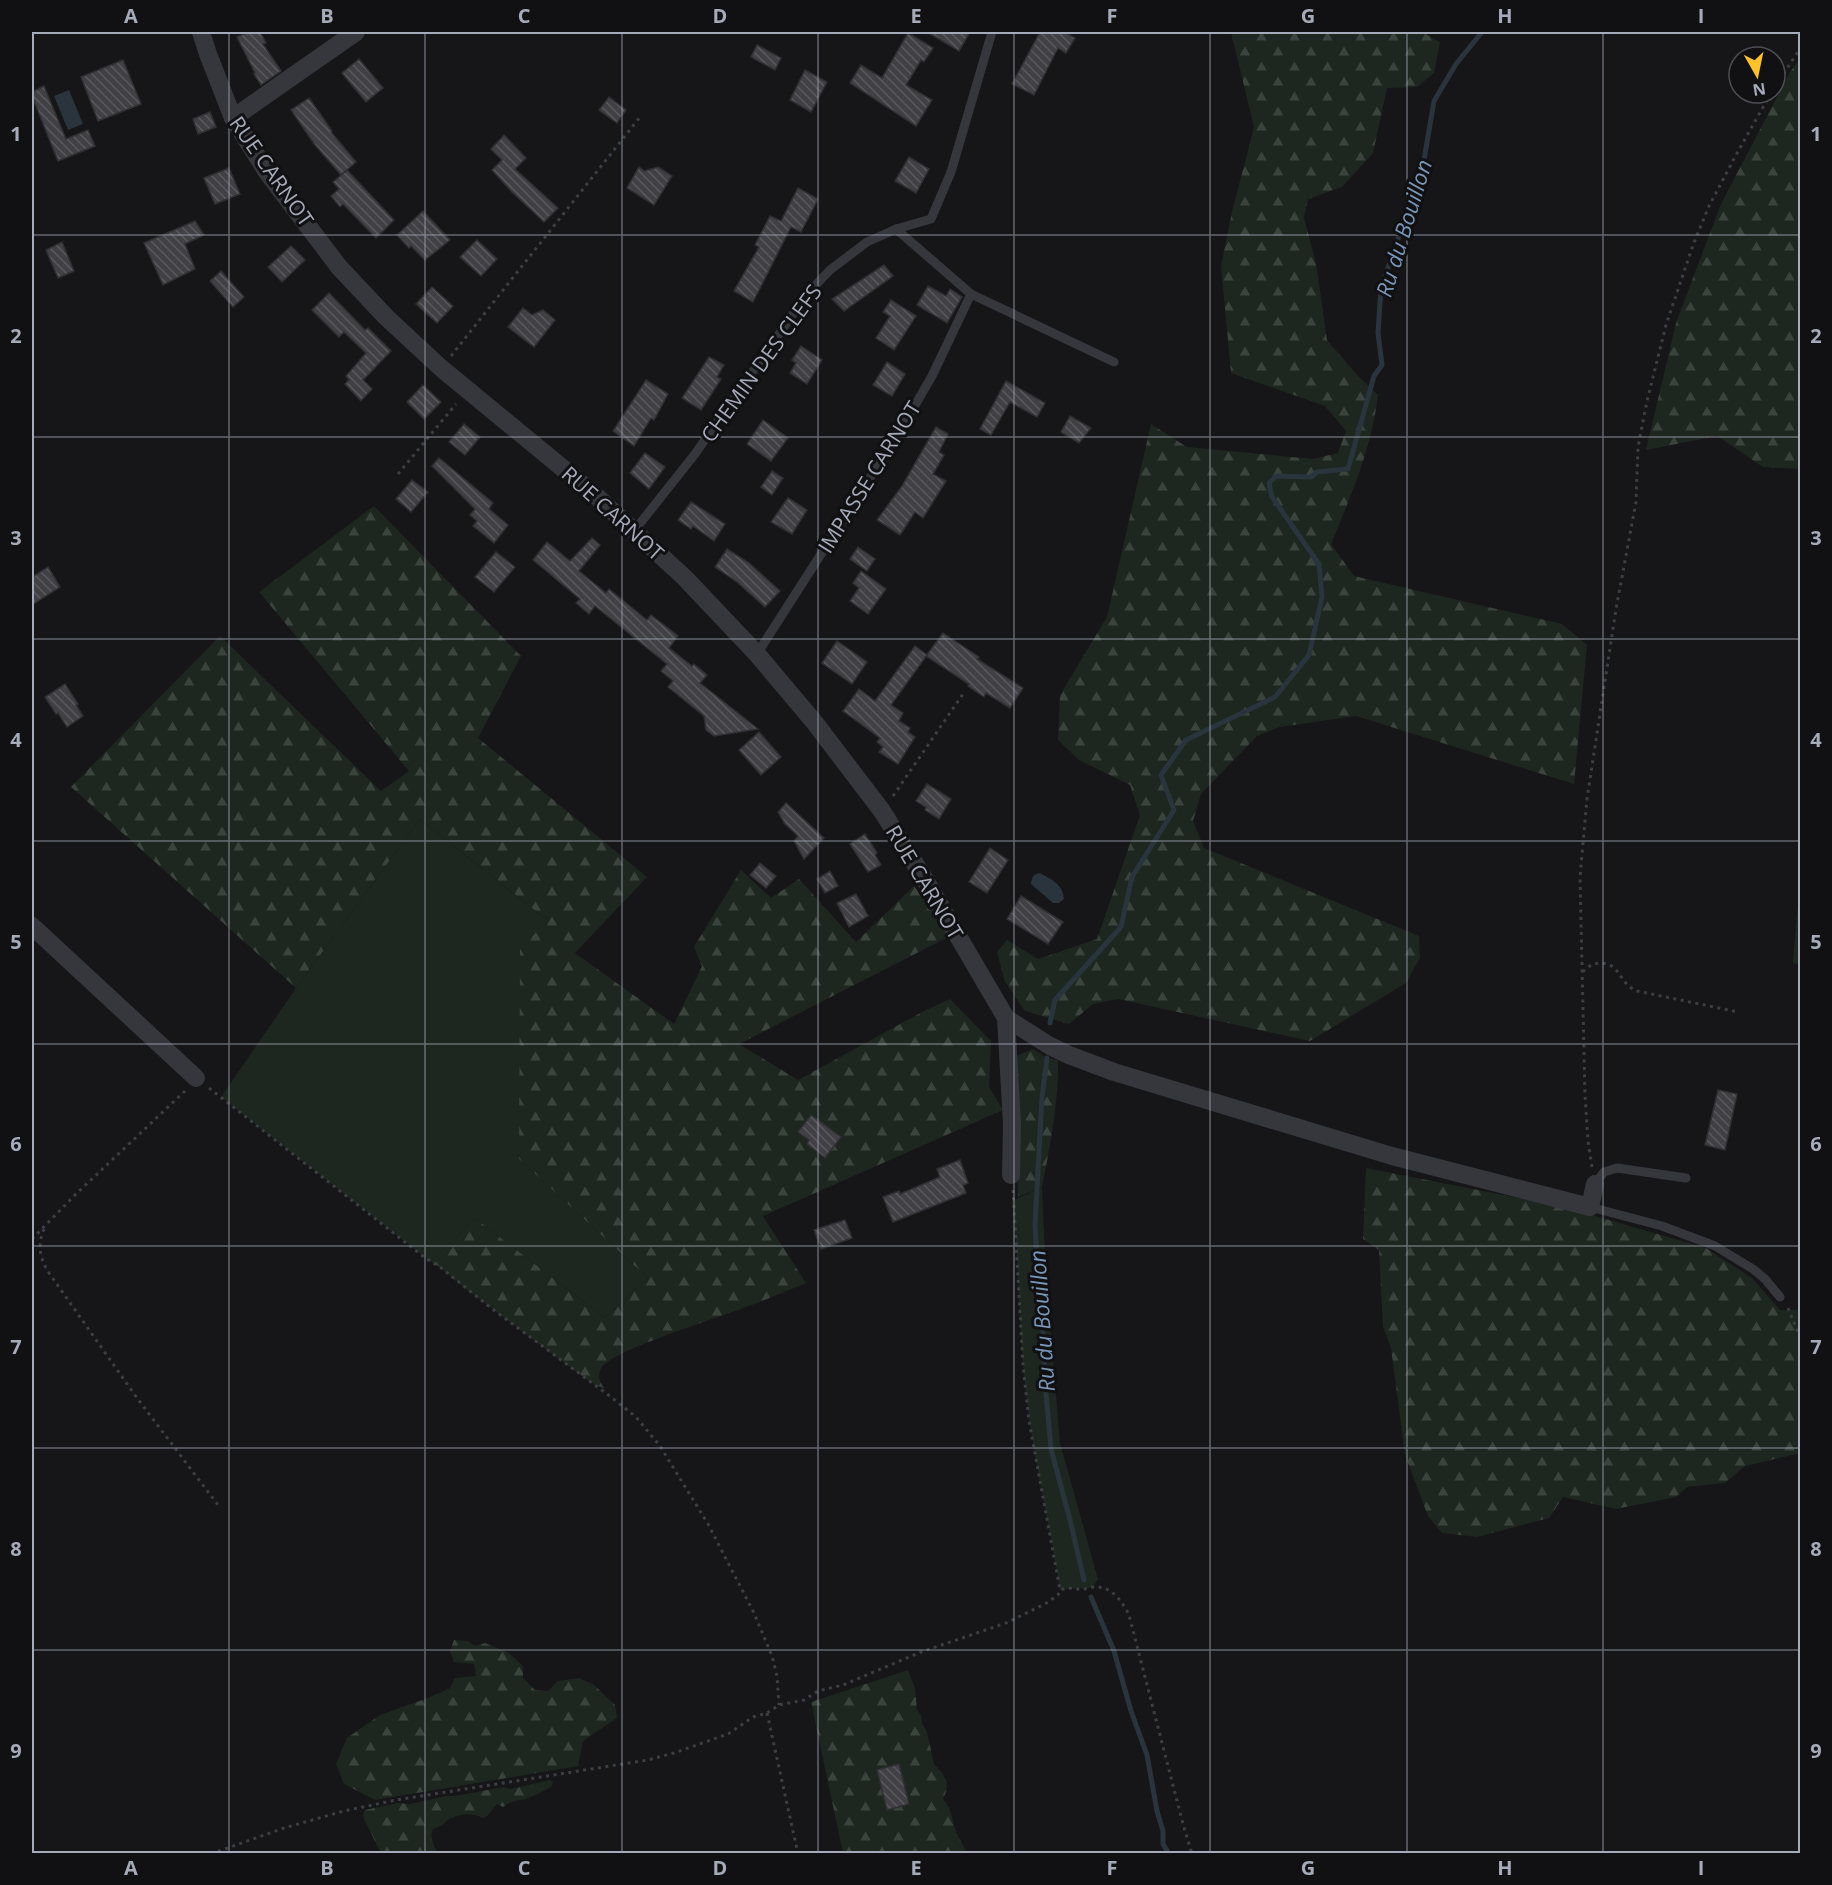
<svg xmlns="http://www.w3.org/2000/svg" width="1832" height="1885" viewBox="0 0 1832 1885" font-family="'Open Sans',sans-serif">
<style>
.green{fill:#1d261f}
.forest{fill:url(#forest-firs)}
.water{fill:#2a343d}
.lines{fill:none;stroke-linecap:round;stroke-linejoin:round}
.stream{stroke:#2a343d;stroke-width:5}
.building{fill:url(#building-back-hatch);stroke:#302f34;stroke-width:1.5}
.path{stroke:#3c3e44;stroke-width:3;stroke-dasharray:3 4.5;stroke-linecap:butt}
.service{stroke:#36373d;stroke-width:9}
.minor{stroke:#36373d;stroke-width:18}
.grid{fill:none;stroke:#a6abb9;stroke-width:1.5;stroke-opacity:0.55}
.labels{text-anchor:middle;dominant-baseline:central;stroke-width:6;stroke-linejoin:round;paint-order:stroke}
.street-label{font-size:21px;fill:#a6abb9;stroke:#111113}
.water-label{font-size:22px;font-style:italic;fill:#7a97b8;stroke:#111113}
.neatline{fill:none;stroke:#a6abb9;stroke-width:2}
.grid-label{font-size:20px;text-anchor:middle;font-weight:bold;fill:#a6abb9}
</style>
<defs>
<pattern id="forest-firs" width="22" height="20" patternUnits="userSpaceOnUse" patternTransform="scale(1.5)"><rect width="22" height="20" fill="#1d261f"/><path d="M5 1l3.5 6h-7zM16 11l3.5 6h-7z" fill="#3b433d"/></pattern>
<pattern id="building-back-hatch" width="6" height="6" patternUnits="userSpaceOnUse" patternTransform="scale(1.5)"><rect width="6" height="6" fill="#404045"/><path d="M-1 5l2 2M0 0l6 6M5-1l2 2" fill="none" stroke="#59595e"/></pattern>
</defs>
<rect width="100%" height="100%" fill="#161618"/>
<g class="green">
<polygon points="420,819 548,921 519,1159 648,1278 605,1318 475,1218 431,1262 221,1097 296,988"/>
<path d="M 1042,1187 L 1046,1275 L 1060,1443 L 1098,1579 L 1093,1587 C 1081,1590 1072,1587 1060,1590 C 1048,1515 1029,1441 1023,1365 C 1018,1310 1019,1255 1012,1201 Z"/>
</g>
<g class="forest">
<path d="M 1231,32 L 1422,32 L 1440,42 L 1434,73 L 1417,87 L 1387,88 L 1373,153 L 1342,187 L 1308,199 L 1304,218 L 1316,263 L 1327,340 L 1357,375 L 1378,395 C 1372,447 1351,496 1331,544 L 1354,576 L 1562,624 L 1587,645 L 1574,784 L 1356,716 L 1280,727 L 1257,736 L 1201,794 L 1193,821 L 1204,848 L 1419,936 L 1420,958 L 1406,983 L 1310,1041 L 1118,999 L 1093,1004 L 1069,1024 L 1025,1011 L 1005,982 L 997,952 L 1007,940 L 1038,959 L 1097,939 L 1140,815 L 1130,785 L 1079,760 L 1058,740 L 1060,695 L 1107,617 L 1151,424 L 1187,447 L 1313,459 L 1338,453 L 1346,431 L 1325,406 L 1231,373 L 1221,266 L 1232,212 L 1254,127 Z"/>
<polygon points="1800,59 1800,469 1763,467 1717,436 1646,450 1676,323 1721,204 1790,72"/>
<path d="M 374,506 L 521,656 L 478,738 L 647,877 L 575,953 L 674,1024 L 702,966 L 694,947 L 741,870 L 771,898 L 799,879 L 856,942 L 914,886 L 950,936 L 739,1044 L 798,1080 L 924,1011 L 950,999 L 991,1041 L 989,1087 L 1003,1110 L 763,1216 L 806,1283 C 786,1291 766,1300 746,1307 C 721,1317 613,1350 602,1367 C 597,1374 599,1381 604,1388 L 595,1385 L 571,1368 L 462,1286 L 440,1267 L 431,1262 L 475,1218 L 605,1318 L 648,1278 L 519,1159 L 520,950 L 547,920 L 420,819 L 296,988 L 71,787 L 220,636 L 381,791 L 409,771 L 259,592 Z"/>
<polygon points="1800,880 1800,965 1793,963"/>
<path d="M 1033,1049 L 1047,1058 L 1058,1060 C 1059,1099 1050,1148 1042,1187 L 1018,1197 L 1016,1056 Z"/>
<polygon points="1366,1168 1564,1207 1706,1248 1752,1278 1780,1310 1800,1310 1800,1453 1745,1466 1725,1483 1687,1487 1676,1497 1616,1509 1563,1497 1549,1518 1477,1537 1442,1533 1428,1516 1405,1455 1391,1348 1383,1327 1379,1250 1363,1239"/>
<polygon points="454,1640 468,1641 475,1646 485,1643 509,1653 523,1666 523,1678 535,1690 548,1691 558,1681 579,1678 594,1685 615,1705 617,1718 583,1741 578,1766 375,1800 344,1784 336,1764 347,1738 380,1715 428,1698 450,1688 455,1678 476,1676 474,1664 454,1662 450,1651"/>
<polygon points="908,1670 915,1688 917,1710 921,1715 922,1723 927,1732 934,1764 942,1773 947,1782 946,1792 943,1799 949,1807 956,1832 967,1853 843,1853 811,1702"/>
<path d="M 550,1780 L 553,1782 L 552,1786 C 544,1791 535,1796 525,1799 C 516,1801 510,1801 503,1807 L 497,1804 L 487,1816 L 482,1818 C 474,1812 460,1814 451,1818 C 444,1822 443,1826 433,1829 C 429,1837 434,1846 438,1853 L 381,1853 L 364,1819 L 363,1814 L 365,1810 L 398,1803 L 410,1804 L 446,1796 L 455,1796 L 504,1787 L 510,1789 Z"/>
</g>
<g class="water">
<polygon points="69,90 83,124 68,130 54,96"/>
<path d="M 1040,873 C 1052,880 1063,884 1064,899 L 1059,903 L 1053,903 L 1031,884 C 1032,877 1033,874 1040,873 Z"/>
</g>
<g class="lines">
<g class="stream">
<polyline points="1050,1023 1055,1000 1121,927 1132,877 1174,810 1161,775 1186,740 1275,697 1309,655 1322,597 1319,564 1272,497 1269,483 1276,476 1311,477 1317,472 1348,469 1374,376 1382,365 1378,333 1381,288 1423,166 1434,101 1456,64 1482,32"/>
<polyline points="1047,1058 1042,1097 1035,1225 1041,1324 1043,1331 1045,1382 1051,1449 1070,1520 1084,1580"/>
<polyline points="1091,1597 1114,1651 1131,1711 1147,1755 1157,1811 1163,1831 1163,1844 1169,1854"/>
</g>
</g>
<g class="building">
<polygon points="248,32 260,32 266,43 263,44 281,71 261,85 254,74 255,73 237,37"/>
<polygon points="927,32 970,32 959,51"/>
<polygon points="1040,32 1064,32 1075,38 1066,53 1058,48 1034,95 1012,84"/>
<polygon points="908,33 933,48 924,62 921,60 906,85 932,100 916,126 850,83 861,65 882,78"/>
<polygon points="757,45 781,58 775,70 751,57"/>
<polygon points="359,59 383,88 366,102 342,73"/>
<polygon points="123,60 141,104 98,121 81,77"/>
<polygon points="805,70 827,82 811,112 790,100"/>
<polygon points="44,86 66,139 88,130 95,146 58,161 32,96 32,92"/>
<polygon points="609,97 626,110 617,123 599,110"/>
<polygon points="309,98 332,131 331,132 356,162 341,175 315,145 291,110"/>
<polygon points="210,112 216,127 198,134 193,119"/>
<polygon points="504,135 526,158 515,169 558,208 544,222 512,192 492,170 502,160 491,149"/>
<polygon points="909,157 929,169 916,193 895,181"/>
<polygon points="639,167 644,171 658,167 672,176 654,205 627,188"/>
<polygon points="229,168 240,194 215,204 204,178"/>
<polygon points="347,170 394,220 376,238 343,204 340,207 331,196 339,189 333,182"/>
<polygon points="798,188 818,199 801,232 791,227 753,302 734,291 759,247 755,245 770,216 781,221"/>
<polygon points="423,211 450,240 425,260 411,246 409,248 397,235"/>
<polygon points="195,221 204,235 185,244 195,269 163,285 144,243"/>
<polygon points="477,240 497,259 481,276 460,257"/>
<polygon points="62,242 74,271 58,278 46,250"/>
<polygon points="291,246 305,260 282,282 268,267"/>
<polygon points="884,265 893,276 844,311 832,299"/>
<polygon points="221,271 244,297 233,307 210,281"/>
<polygon points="928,286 946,296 950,289 962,297 947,323 917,305"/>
<polygon points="432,287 453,306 437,323 416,304"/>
<polygon points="329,293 365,330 368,328 391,351 363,380 372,389 361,401 345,384 349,380 346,376 366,353 344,332 339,337 312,310"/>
<polygon points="891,300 916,316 894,350 876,338 890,316 883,312"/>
<polygon points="523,308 532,315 543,310 555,320 534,347 508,327"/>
<polygon points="801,346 822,360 807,384 790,373 796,363 792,360"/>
<polygon points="709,357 724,365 717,377 721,379 701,410 682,398"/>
<polygon points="887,362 905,374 892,396 873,385"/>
<polygon points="646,380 668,394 654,420 651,418 634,446 613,431"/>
<polygon points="1006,381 1045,403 1037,417 1010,402 991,435 980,429"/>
<polygon points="423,385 441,402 424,419 407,402"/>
<polygon points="1070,416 1091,428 1079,443 1061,432"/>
<polygon points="763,420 788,438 771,461 747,444"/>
<polygon points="464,424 480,437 465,455 449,442"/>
<polygon points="936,427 948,434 939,452 944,455 933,474 946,481 923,518 915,512 900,535 877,520 902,486"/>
<polygon points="645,453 665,467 649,489 630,473"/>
<polygon points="439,458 493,503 489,509 508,525 494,543 473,526 477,521 470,515 475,509 432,466"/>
<polygon points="772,471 783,478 772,495 761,487"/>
<polygon points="412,480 428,492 411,512 396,499"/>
<polygon points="788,498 807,510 792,534 771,522"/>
<polygon points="691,502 725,524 714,541 693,526 691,529 678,520"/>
<polygon points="592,538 600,545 579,571 606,593 609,589 647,620 651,615 678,636 669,648 692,666 694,664 707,675 700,683 758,729 714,736 706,730 704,716 668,687 673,681 661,671 667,664 595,606 589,614 576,603 580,599 533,560 547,542 570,561"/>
<polygon points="858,547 875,559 867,571 850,559"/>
<polygon points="727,549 749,563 780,591 765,607 737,582 715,567"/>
<polygon points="496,552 515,567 494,592 475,577"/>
<polygon points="48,567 60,587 32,605 32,577"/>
<polygon points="861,571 886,589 868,614 850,601 859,588 853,583"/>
<polygon points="943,633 979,657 977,659 1023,688 1010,708 986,693 984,697 968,686 969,684 926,656"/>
<polygon points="837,641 867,662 852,684 822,663"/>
<polygon points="915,646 927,655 891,705 903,713 899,721 910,728 908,732 915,737 898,764 879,752 883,747 877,742 880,738 843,711 859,689 875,701"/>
<polygon points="65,684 78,704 76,705 83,716 67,727 58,713 56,714 45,697"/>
<polygon points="759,732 781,757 761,775 739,750"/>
<polygon points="927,784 951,799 939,819 925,810 926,807 916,801"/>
<polygon points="786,803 824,838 804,859 794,841 798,836 785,824 778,812"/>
<polygon points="865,834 877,853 875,855 881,865 868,872 850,844"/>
<polygon points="990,848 1008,860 987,893 969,882"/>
<polygon points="760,863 776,876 766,888 750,875"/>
<polygon points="830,871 838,886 825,893 817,879"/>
<polygon points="856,894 868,916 849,927 837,903"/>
<polygon points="1021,896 1063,922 1048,944 1007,919"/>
<polygon points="1718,1090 1737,1094 1725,1150 1705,1145"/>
<polygon points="811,1115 841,1137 825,1158 807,1144 809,1140 798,1132"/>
<polygon points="960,1160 968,1183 963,1185 966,1193 893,1222 883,1197 899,1191 900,1194 940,1177 937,1169"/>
<polygon points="845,1220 852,1238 821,1249 814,1230"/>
<polygon points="899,1764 909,1804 887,1810 877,1770"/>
</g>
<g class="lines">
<g class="path">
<polyline points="1775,86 1800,49"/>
<polyline points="451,356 640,117"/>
<polyline points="398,474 456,404"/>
<polyline points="893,796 963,694"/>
<path d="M 1583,972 C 1589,963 1604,960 1613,967 C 1623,976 1623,985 1637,991 L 1738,1012"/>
<polyline points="209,1088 424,1257 440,1267 491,1308 611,1397 636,1417 660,1446 708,1524 754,1613 772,1656 777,1676 779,1705"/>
<polyline points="1592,1167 1588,1141 1585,1095 1580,877 1587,799 1616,609 1636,502 1638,447 1647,401 1666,325 1693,245 1709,206 1736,155 1771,93"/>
<polyline points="1013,1190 1023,1365 1029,1421 1060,1590"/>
<path d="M 44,1229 C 37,1245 40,1259 49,1273 L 137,1398 L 218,1505"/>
<polyline points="32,1239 76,1194 185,1091"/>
<polyline points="1788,1308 1800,1337"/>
<polyline points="767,1713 798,1854"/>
<path d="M 211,1854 L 284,1828 L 344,1811 L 396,1800 L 648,1760 L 674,1753 L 728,1734 L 753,1717 L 767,1713 L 779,1705 L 804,1700 L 818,1691 L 843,1685 L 921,1652 L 1006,1623 L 1045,1604 L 1058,1595 L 1060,1590 C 1073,1586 1073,1590 1084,1589 C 1087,1589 1090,1587 1093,1587 C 1111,1585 1122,1601 1129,1615 L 1183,1824 L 1192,1854"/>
</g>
<g class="service">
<polyline points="896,229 971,294 1114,362"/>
<polyline points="634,531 695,454 807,294 830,270 867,242 896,229 931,219 951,172 992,32"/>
<polyline points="757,654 900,431 932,376 971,294"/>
<polyline points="1595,1184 1604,1172 1617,1168 1686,1178"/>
<polyline points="1590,1207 1662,1226 1715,1246 1753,1269 1765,1279 1780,1297"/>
</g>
<g class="minor">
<polyline points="201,32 208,54 233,118 267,172 339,267 386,317 441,368 594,494 685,578 757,654 815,723 882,811 924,878 1006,1018 1050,1046 1069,1055 1114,1072 1392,1156 1590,1207 1595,1184"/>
<polyline points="233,118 356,32"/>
<polyline points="32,926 196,1078"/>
<polyline points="1006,1018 1012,1124 1011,1175"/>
</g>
</g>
<path class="grid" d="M 229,32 L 229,1854M 425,32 L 425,1854M 622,32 L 622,1854M 818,32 L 818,1854M 1014,32 L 1014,1854M 1210,32 L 1210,1854M 1407,32 L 1407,1854M 1603,32 L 1603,1854M 32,235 L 1800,235M 32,437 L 1800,437M 32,639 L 1800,639M 32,841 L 1800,841M 32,1044 L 1800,1044M 32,1246 L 1800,1246M 32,1448 L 1800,1448M 32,1650 L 1800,1650"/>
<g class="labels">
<g class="street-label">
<text transform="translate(272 171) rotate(55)">RUE CARNOT</text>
<text transform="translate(761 363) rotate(-54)">CHEMIN DES CLEFS</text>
<text transform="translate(869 477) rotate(-58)">IMPASSE CARNOT</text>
<text transform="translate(613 513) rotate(42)">RUE CARNOT</text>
<text transform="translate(925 882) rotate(59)">RUE CARNOT</text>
</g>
<g class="water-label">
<text transform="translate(1403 228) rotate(-73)">Ru du Bouillon</text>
<text transform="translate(1041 1321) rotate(-94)">Ru du Bouillon</text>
</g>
</g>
<rect width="1832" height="1885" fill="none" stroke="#111113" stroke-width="66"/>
<g transform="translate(1757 75) rotate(171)"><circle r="28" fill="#111113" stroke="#4d4f55" stroke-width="1.5"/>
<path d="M0-4.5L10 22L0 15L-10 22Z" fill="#ffc327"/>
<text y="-9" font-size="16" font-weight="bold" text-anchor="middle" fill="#a6abb9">N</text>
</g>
<rect x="33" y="33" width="1766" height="1819" class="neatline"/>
<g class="grid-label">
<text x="131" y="23">A</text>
<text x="327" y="23">B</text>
<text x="524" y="23">C</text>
<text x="720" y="23">D</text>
<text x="916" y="23">E</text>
<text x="1112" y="23">F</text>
<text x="1308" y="23">G</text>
<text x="1505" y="23">H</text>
<text x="1701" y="23">I</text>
<text x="16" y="141">1</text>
<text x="1816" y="141">1</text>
<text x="16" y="343">2</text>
<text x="1816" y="343">2</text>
<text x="16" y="545">3</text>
<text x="1816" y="545">3</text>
<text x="16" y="747">4</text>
<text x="1816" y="747">4</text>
<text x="16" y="949">5</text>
<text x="1816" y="949">5</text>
<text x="16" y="1151">6</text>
<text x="1816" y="1151">6</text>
<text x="16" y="1354">7</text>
<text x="1816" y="1354">7</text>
<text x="16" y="1556">8</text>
<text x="1816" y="1556">8</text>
<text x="16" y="1758">9</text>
<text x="1816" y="1758">9</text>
<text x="131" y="1875">A</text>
<text x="327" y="1875">B</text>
<text x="524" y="1875">C</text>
<text x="720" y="1875">D</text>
<text x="916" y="1875">E</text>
<text x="1112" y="1875">F</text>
<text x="1308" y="1875">G</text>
<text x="1505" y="1875">H</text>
<text x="1701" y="1875">I</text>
</g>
</svg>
